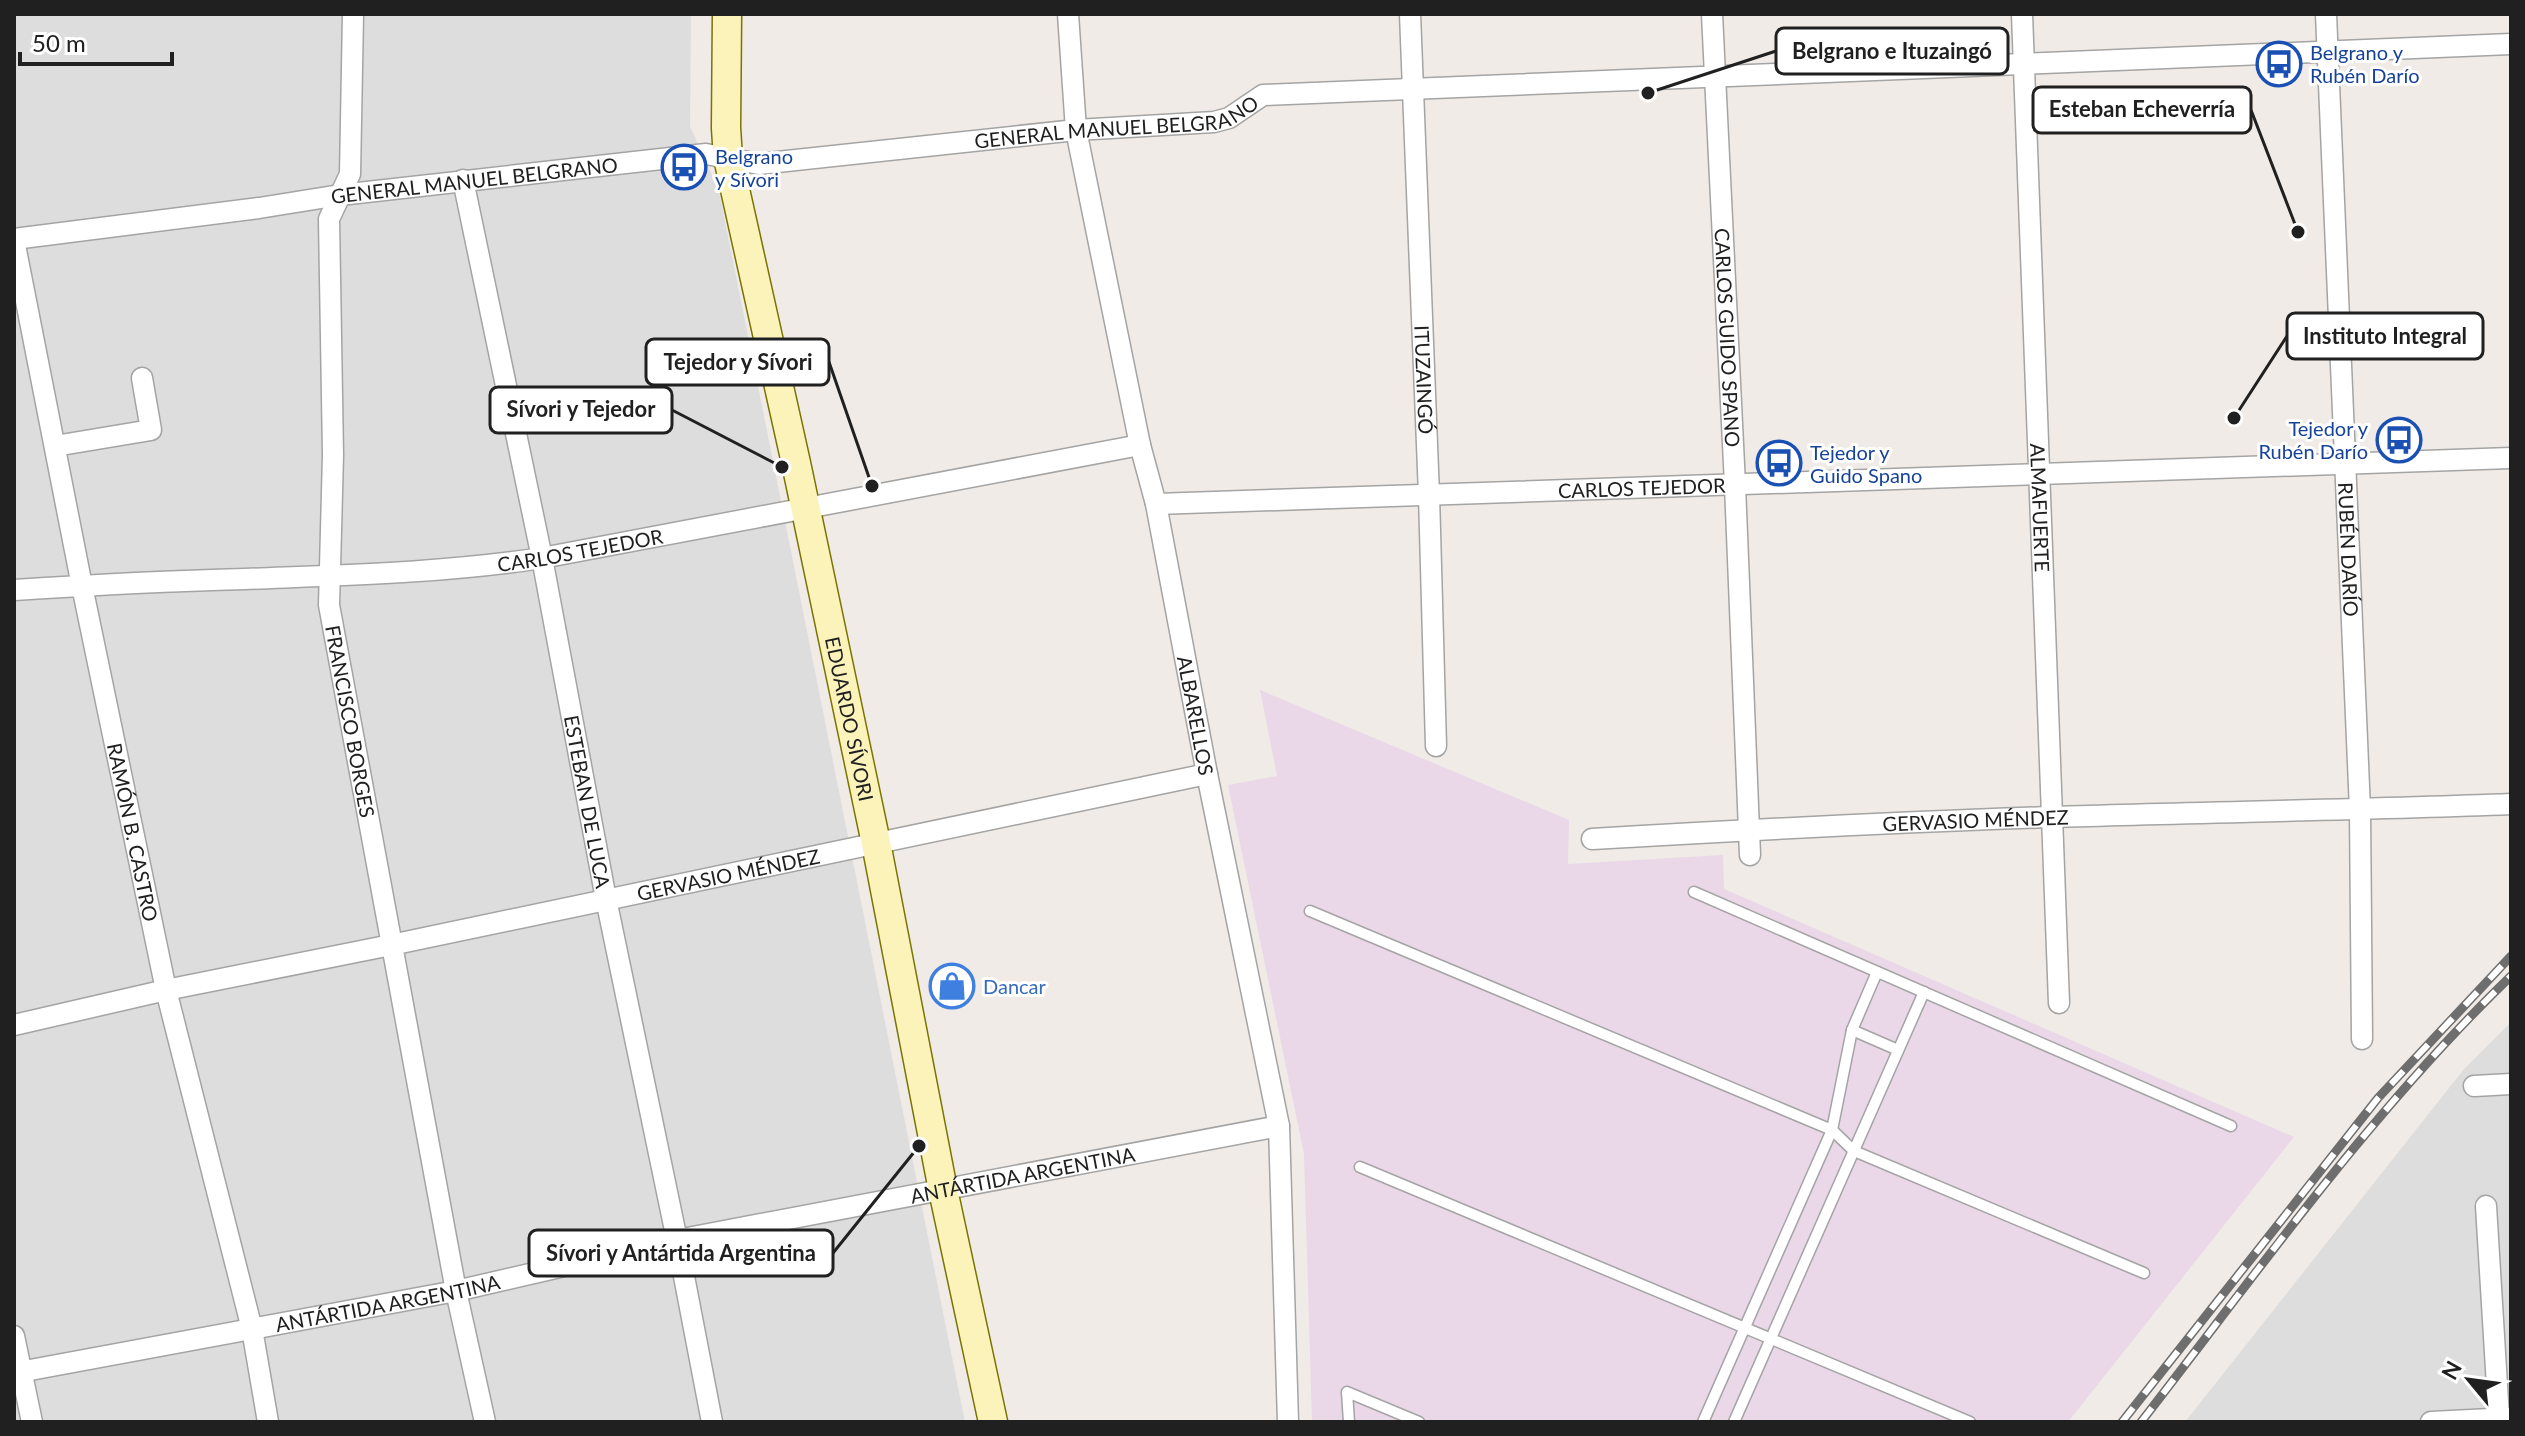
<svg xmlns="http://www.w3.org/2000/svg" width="2525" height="1436" viewBox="0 0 2525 1436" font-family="Lato,sans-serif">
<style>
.residential{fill:#dedddd}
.industrial{fill:#ead8e9}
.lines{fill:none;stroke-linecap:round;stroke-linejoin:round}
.lane-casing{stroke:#a4a4a4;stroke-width:13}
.street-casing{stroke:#a4a4a4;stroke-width:23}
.secondary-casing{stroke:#7a7403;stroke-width:31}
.lane{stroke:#fff;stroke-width:10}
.street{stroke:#fff;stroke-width:20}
.secondary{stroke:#fbf3ba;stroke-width:28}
.rail-casing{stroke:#6e6e6e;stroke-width:9}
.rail{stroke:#fff;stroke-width:6;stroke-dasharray:18;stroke-linecap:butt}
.labels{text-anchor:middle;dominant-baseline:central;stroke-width:6;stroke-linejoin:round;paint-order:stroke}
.transit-label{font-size:20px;fill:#164399;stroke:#fff;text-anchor:start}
.street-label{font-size:20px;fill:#202020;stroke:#fff}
.shop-label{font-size:20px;fill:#366cbe;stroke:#fff;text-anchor:start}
.leader{fill:none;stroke:#202020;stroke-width:3}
.callout-dot{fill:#202020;stroke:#fff;stroke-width:3}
.callout{fill:#fff;stroke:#202020;stroke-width:3}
.callout-label{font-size:22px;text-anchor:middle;font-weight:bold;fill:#202020}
</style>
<rect width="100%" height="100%" fill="#f0ebe6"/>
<g class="residential">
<polygon points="14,14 691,14 690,126 719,191 965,1422 14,1422"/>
<polygon points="2511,1022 2511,1422 2185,1422 2464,1069"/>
</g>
<polygon class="industrial" points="1260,690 1569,820 1568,864 1723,855 1724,889 2294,1137 2068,1422 1312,1422 1304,1154 1228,785 1277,776"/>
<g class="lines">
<g class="lane-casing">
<g id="lane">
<polyline points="1694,892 2231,1126"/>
<polyline points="1310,911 1832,1130 1854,1151 2144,1273"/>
<polyline points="1852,1030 1898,1050"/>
<polyline points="1360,1167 1970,1422"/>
<polyline points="1349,1422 1347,1392 1419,1422"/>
<polyline points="1703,1422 1832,1130 1852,1030 1877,972"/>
<polyline points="1734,1422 1924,992"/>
</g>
</g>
<g class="street-casing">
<g id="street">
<path id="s1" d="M 353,14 L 350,174 L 329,219 L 333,455 L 329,605 L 456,1291 L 485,1422"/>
<path id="s2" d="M 1068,14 L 1076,130 L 1140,445 L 1156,504 L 1207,774 L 1279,1126 L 1288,1422"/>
<path id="s3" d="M 1410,14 L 1429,495 L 1436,746"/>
<path id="s4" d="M 1712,14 L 1735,485 L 1750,855"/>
<path id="s5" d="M 2022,14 L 2059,1003"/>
<path id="s6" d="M 2326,14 L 2360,810 L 2362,1039"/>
<path id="s7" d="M 463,180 L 542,558 L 606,899 L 677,1240 L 712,1422"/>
<path id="s8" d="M 14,239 L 259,208 L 340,195 L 706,154 L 759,164 L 1076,130 L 1214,122 L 1229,118 L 1263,95 L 2511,44"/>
<path id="s9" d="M 14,240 L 82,586 L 166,990 L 252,1329 L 268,1422"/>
<polyline points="55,446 151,430 142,378"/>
<path id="s10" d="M 1156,504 L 2511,458"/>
<path id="s11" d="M 14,590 C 91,585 168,581 245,579 C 344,575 444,573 542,558 L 1140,445"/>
<path id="s12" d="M 1592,839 C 1745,830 1898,822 2052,817 C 2205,812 2358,810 2511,804"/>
<path id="s13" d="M 14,1025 L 166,990 L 391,945 L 1207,774"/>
<polyline points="2474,1086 2511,1084"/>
<polyline points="2486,1206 2499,1418"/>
<polyline points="14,1336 32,1422"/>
<path id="s14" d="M 14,1373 L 456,1291 L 677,1240 L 1279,1126"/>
<polyline points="2431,1422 2511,1418"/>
</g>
</g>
<g class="secondary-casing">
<g id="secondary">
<path id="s15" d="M 727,14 L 726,128 L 728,158 L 796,463 L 876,843 L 943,1190 L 993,1422"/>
</g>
</g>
<use href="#lane" class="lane"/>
<use href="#street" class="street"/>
<use href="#secondary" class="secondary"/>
<g class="rail-casing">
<g id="rail">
<polyline points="2122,1422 2378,1098 2511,956"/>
<path d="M 2141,1422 C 2259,1270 2372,1110 2511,976"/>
</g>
</g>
<use href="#rail" class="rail"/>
</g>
<defs>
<g id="bus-ring" transform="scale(2.3)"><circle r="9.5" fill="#fff" stroke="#1a4fb4" stroke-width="1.5"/><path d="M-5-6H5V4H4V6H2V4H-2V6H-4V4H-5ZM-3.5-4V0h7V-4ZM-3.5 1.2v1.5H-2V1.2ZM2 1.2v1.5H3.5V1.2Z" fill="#1a4fb4"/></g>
<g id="shop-ring" transform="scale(2.3)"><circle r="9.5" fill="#fff" stroke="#3f7fe0" stroke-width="1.5"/><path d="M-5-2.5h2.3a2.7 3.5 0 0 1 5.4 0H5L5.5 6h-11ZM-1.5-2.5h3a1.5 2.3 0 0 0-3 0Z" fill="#3f7fe0"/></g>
</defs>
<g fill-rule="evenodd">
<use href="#bus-ring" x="2279" y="64"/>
<use href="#bus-ring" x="684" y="167"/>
<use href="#bus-ring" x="2399" y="440"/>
<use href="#bus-ring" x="1779" y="463"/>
<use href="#shop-ring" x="952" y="986"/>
</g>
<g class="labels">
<g class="transit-label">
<text x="2310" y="52">Belgrano y<tspan x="2310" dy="23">Rubén Darío</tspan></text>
<text x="715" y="156">Belgrano<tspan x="715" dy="23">y Sívori</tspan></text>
<text x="2368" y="428" text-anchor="end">Tejedor y<tspan x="2368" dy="23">Rubén Darío</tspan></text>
<text x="1810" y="452">Tejedor y<tspan x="1810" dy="23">Guido Spano</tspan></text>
</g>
<g class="street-label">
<text stroke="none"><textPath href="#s8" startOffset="1112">GENERAL MANUEL BELGRANO</textPath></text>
<text stroke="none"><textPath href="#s8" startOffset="464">GENERAL MANUEL BELGRANO</textPath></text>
<text stroke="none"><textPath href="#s4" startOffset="324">CARLOS GUIDO SPANO</textPath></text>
<text stroke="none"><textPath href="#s3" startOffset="366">ITUZAINGÓ</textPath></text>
<text stroke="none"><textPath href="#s10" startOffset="486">CARLOS TEJEDOR</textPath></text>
<text stroke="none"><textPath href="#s5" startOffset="494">ALMAFUERTE</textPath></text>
<text stroke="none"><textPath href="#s11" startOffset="568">CARLOS TEJEDOR</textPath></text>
<text stroke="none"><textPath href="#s6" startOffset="536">RUBÉN DARÍO</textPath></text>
<text stroke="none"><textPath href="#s2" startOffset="714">ALBARELLOS</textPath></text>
<text stroke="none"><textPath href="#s15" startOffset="718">EDUARDO SÍVORI</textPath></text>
<text stroke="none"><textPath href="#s1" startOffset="714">FRANCISCO BORGES</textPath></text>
<text stroke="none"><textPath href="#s7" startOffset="634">ESTEBAN DE LUCA</textPath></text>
<text stroke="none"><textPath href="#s12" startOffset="384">GERVASIO MÉNDEZ</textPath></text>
<text stroke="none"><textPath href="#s9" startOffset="604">RAMÓN B. CASTRO</textPath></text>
<text stroke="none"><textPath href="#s13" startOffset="730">GERVASIO MÉNDEZ</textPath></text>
<text stroke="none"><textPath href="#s14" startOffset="1028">ANTÁRTIDA ARGENTINA</textPath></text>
<text stroke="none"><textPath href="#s14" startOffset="380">ANTÁRTIDA ARGENTINA</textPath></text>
</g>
<g class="shop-label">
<text x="983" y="986">Dancar</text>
</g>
</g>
<path class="leader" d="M1648 93L1776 51M2298 232L2251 110M2234 418L2287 336M872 486L829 362M782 467L672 410M919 1146L833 1253"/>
<g class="callout-dot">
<circle cx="1648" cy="93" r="8"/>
<circle cx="2298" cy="232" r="8"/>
<circle cx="2234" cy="418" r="8"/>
<circle cx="872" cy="486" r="8"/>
<circle cx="782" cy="467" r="8"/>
<circle cx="919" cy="1146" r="8"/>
</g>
<g class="callout">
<rect x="1776" y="28" width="232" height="46" rx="8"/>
<rect x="2033" y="87" width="218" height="46" rx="8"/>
<rect x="2287" y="313" width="196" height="46" rx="8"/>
<rect x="646" y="339" width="183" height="46" rx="8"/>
<rect x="490" y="387" width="182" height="46" rx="8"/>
<rect x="529" y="1230" width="304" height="46" rx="8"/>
</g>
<g class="callout-label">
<text x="1892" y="59">Belgrano e Ituzaingó</text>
<text x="2142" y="117">Esteban Echeverría</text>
<text x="2385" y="344">Instituto Integral</text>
<text x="738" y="370">Tejedor y Sívori</text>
<text x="581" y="417">Sívori y Tejedor</text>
<text x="681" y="1261">Sívori y Antártida Argentina</text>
</g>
<rect width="2525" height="1436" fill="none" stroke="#202020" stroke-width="32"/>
<g transform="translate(2469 1380) rotate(299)" stroke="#ffffff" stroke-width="6" paint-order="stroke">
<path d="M0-6L14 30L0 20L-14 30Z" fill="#202020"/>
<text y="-12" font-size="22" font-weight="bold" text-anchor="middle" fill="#202020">N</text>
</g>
<path d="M20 52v12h152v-12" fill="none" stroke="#202020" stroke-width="4"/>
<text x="32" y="52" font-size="24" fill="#202020" stroke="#ffffff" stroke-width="6" paint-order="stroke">50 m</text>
</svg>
